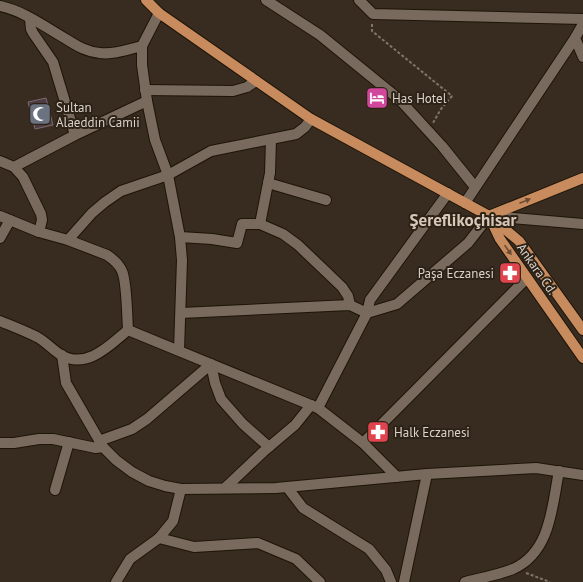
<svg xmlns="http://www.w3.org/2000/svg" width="583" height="582" viewBox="0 0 583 582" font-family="'PT Sans',sans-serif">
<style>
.building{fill:#4d3b43;stroke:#7c6970}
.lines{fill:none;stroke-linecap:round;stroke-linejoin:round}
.minor-casing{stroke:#1e1408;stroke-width:12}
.major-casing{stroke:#1e1408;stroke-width:12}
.path{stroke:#7e7469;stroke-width:2;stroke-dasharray:3 2;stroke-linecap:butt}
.minor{stroke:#786a5c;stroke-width:10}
.major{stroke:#c78b5e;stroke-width:10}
.oneway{fill:#6b4c33}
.labels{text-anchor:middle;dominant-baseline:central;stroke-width:4;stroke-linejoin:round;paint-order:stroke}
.poi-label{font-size:13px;fill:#dbd3cb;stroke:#2d2216;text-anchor:start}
.street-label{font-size:13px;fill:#dbd3cb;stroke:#2d2216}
.district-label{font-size:17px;font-weight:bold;fill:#d7c8b8;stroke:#2d2216}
</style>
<rect width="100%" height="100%" fill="#372c1f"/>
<polygon class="building" points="46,98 53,125 35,129 28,102"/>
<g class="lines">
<g class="minor-casing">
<g id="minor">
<polyline points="266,0 320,35 400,100 442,146 475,187"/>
<polyline points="359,0 373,14 583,19"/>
<path d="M 0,6 C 24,11 45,27 66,39 C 77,46 87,52 100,53 C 114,55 129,49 142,46"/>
<polyline points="159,13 142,46 142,65 147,101 155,140 168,175 180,237 182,260 179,350"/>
<polyline points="30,19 31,29 33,33 53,62 75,135"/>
<polyline points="583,24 575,38 583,57"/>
<polyline points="145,90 233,91 247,87 256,81"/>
<polyline points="0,161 14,167 23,177 41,214 42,220 39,232"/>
<polyline points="14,167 75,135 147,101"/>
<polyline points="268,183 326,200"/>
<polyline points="465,203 575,38"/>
<path d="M 0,216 L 39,232 L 68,240 L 107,255 C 113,259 119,264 122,271 C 127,282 127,316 128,330"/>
<polyline points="260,224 283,234 298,245 342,287 348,296 350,305"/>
<polyline points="180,237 212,239 237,243 242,224 260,224 270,173 271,140"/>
<polyline points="0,238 10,220"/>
<polyline points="68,240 92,213 105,202 121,191 168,175 211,151 296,134 305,127 311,119"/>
<polyline points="181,313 350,305 367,313 397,304 468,243 489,216 583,224"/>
<path d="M 0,321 C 12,326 25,331 37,337 C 46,342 53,350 61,355 C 87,370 110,345 128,330"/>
<polyline points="128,330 318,408 363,443 397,477"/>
<polyline points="62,355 66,383 103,447 116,460 132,472 149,481 165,486 181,489 276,488 427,474 536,468 583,475"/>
<polyline points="318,408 367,313 370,300 448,193"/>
<polyline points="99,441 132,429 147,419 211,364 215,383 221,399 243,424 269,447"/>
<polyline points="0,443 14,443 39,439 53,439 96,448 103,447"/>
<polyline points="363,443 527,278"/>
<polyline points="287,487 303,508 369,549 386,570 391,582"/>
<polyline points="225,488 263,452 295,425 311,405"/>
<polyline points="55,490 69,442"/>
<polyline points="159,538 194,547 258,543 296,559 320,582"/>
<polyline points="116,582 130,559 159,538 173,521 181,489"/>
<polyline points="404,582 427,474"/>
<path d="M 465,582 C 481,578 498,575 513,569 C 551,552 552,506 559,471"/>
</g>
</g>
<g class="major-casing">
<g id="major">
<polyline points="146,0 159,13 311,119 489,216 519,241 583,330"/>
<polyline points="489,216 583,178"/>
<polyline points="491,220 500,239 583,358"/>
</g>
</g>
<g class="path">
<polyline points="372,24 372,31 452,96 441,109 433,123"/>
<polyline points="526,573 550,582"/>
</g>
<use href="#minor" class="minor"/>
<use href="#major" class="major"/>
</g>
<defs><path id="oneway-solid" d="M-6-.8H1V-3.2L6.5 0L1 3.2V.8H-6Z"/></defs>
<g class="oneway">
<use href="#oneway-solid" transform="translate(525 201) rotate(-22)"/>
<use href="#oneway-solid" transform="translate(508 250) rotate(55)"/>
</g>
<defs>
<g id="hotel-square" transform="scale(1.15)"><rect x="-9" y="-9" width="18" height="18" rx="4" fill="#d1479c" stroke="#2d2216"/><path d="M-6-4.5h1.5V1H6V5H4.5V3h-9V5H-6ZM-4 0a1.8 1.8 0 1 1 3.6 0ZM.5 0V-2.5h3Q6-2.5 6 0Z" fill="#fff"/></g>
<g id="mosque-square" transform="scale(1.15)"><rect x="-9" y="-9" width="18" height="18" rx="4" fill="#6b7280" stroke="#2d2216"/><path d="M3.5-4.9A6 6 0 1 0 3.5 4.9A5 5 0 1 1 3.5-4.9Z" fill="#fff"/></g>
<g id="pharmacy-square" transform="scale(1.15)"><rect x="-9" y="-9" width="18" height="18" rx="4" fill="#e0444e" stroke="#2d2216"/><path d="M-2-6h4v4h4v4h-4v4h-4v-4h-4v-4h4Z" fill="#fff"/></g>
</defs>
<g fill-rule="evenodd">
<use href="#hotel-square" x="377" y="98"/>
<use href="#mosque-square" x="40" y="114"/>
<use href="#pharmacy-square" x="510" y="273"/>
<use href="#pharmacy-square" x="378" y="432"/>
</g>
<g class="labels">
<g class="poi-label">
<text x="392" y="98">Has Hotel</text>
<text x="56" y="107">Sultan<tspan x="56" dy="15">Alaeddin Camii</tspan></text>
<text x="494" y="273" text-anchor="end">Paşa Eczanesi</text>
<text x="394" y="432">Halk Eczanesi</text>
</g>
<g class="street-label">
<text transform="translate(537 269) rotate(55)">Ankara Cd.</text>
</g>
<g class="district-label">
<text x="463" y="220">Şereflikoçhisar</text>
</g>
</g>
</svg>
